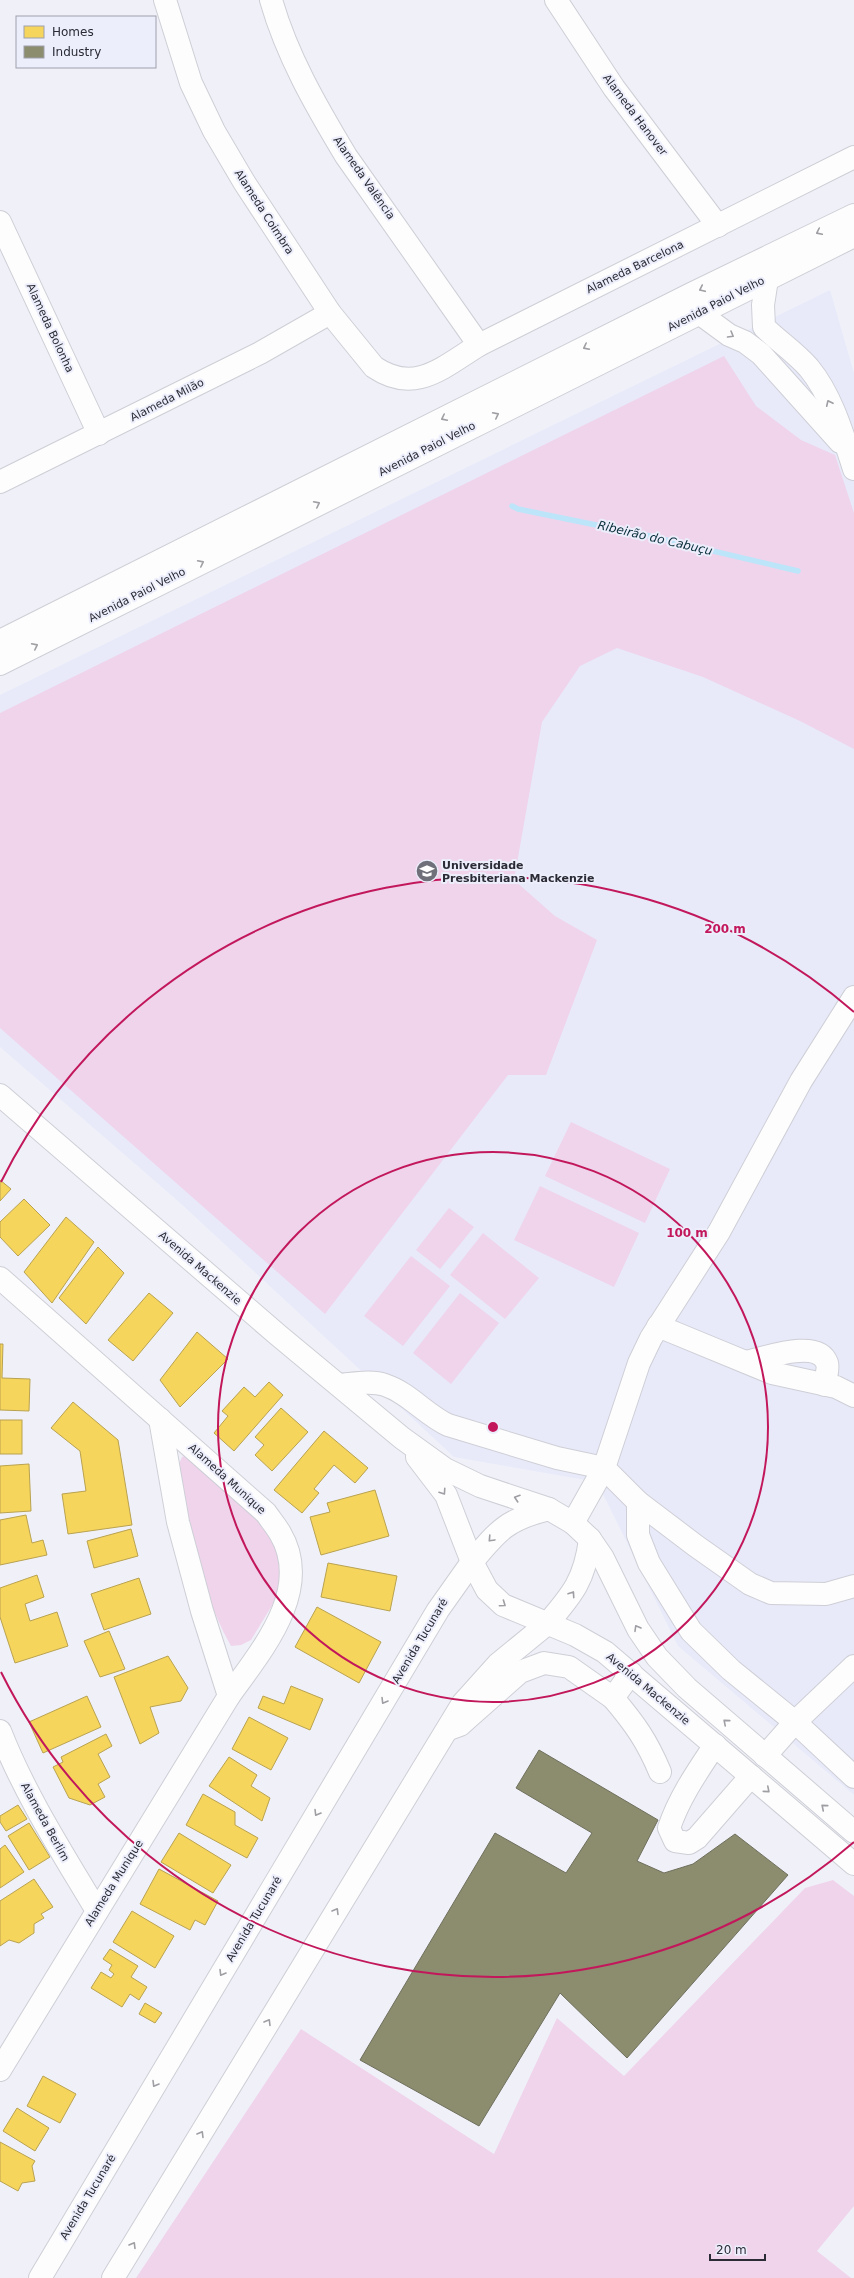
<svg xmlns="http://www.w3.org/2000/svg" width="854" height="2278" viewBox="0 0 854 2278" font-family="'DejaVu Sans',sans-serif">
<style>
.built{fill:#e8eafa}
.green{fill:#efd4ec}
.homes{fill:#f6d55c;stroke:#b9a250}
.industry{fill:#8c8c6e;stroke:#6f6f5d}
.lines{fill:none;stroke-linecap:round;stroke-linejoin:round}
.stream{stroke:#bce5f9;stroke-width:5.5}
.minor-casing{stroke:#cecfd6;stroke-width:24}
.major-casing{stroke:#cecfd6;stroke-width:24}
.minor{stroke:#fdfdfe;stroke-width:22}
.major{stroke:#fdfdfe;stroke-width:22}
.oneway{stroke:#9e9ea3}
.ring{fill:none;stroke:#c2185b;stroke-width:2}
.labels{text-anchor:middle;dominant-baseline:central;stroke-width:4;stroke-linejoin:round;paint-order:stroke}
.street-label{font-size:11px;fill:#2a2b34;stroke:#edeefc}
.poi-label{font-size:11px;font-weight:bold;fill:#2a2b34;stroke:#edeefc;text-anchor:start}
.water-label{font-size:12px;font-style:italic;fill:#092e3b;stroke:#edeefc}
.centre{fill:#c2185b;stroke:#edeefc;stroke-width:2}
.ring-label{font-size:12px;text-anchor:middle;font-weight:bold;fill:#c2185b;stroke:#edeefc;stroke-width:4;stroke-linejoin:round;paint-order:stroke}
</style>
<rect width="100%" height="100%" fill="#f0f1f8"/>
<polygon class="built" points="830,290 854,373 854,1795 678,1646 597,1482 454,1457 178,1201 0,1047 0,695"/>
<g class="green">
<polygon points="724,356 756,406 801,440 835,455 854,513 854,749 800,721 703,677 617,648 580,666 542,722 514,880 555,916 597,940 546,1075 508,1075 325,1314 0,1028 0,713"/>
<polygon points="571,1122 670,1169 645,1223 545,1176"/>
<polygon points="540,1186 639,1233 614,1287 514,1240"/>
<polygon points="449,1208 474,1227 440,1269 416,1250"/>
<polygon points="483,1233 539,1278 505,1319 450,1275"/>
<polygon points="411,1256 450,1286 403,1346 364,1316"/>
<polygon points="460,1293 499,1323 451,1384 413,1353"/>
<path d="M 189,1454 L 274,1534 L 284,1586 L 251,1640 L 241,1645 L 231,1646 C 200,1592 190,1526 178,1466 L 182,1457 Z"/>
<polygon points="833,1880 854,1896 854,2206 817,2251 851,2278 136,2278 301,2029 494,2154 557,2018 624,2076 805,1888"/>
</g>
<g class="homes">
<polygon points="0,1180 11,1189 0,1201"/>
<polygon points="24,1199 50,1225 18,1256 0,1237 0,1222"/>
<polygon points="66,1217 94,1242 52,1303 24,1272"/>
<polygon points="98,1247 124,1273 86,1324 59,1298"/>
<polygon points="149,1293 173,1313 133,1361 108,1340"/>
<polygon points="197,1332 228,1359 180,1407 160,1380"/>
<polygon points="0,1344 3,1344 2,1378 30,1379 29,1411 0,1410"/>
<polygon points="269,1382 283,1395 234,1451 214,1433 228,1416 222,1411 244,1387 255,1397"/>
<polygon points="73,1402 118,1440 132,1525 68,1534 62,1494 86,1491 80,1451 51,1428"/>
<polygon points="281,1408 308,1432 272,1471 255,1455 264,1445 255,1437"/>
<rect x="0" y="1420" width="22" height="34"/>
<polygon points="324,1431 368,1468 355,1483 334,1465 314,1489 319,1493 302,1513 274,1490"/>
<polygon points="29,1464 31,1511 0,1513 0,1466"/>
<polygon points="375,1490 389,1536 321,1555 310,1517 330,1512 327,1503"/>
<polygon points="26,1515 32,1543 43,1540 47,1555 0,1565 0,1520"/>
<polygon points="131,1529 138,1556 94,1568 87,1541"/>
<polygon points="328,1563 397,1576 390,1611 321,1597"/>
<polygon points="37,1575 44,1597 25,1604 30,1621 57,1612 68,1646 15,1663 0,1617 0,1588"/>
<polygon points="139,1578 151,1614 104,1630 91,1594"/>
<polygon points="317,1607 381,1642 359,1683 295,1647"/>
<polygon points="109,1631 125,1669 100,1677 84,1641"/>
<polygon points="168,1656 188,1688 181,1701 150,1707 159,1733 140,1744 114,1677"/>
<polygon points="291,1686 323,1699 310,1730 258,1708 263,1696 284,1704"/>
<polygon points="87,1696 101,1727 43,1753 29,1722"/>
<polygon points="249,1717 288,1738 271,1770 232,1749"/>
<polygon points="106,1734 112,1746 98,1754 110,1777 98,1784 105,1797 90,1805 69,1798 53,1767 63,1762 61,1757"/>
<polygon points="229,1757 257,1775 251,1786 270,1798 262,1821 209,1786"/>
<polygon points="203,1794 235,1812 235,1825 258,1838 247,1858 186,1825"/>
<polygon points="18,1805 27,1819 6,1831 0,1822 0,1816"/>
<polygon points="29,1823 50,1857 29,1870 8,1836"/>
<polygon points="179,1833 231,1865 213,1893 161,1862"/>
<polygon points="5,1845 24,1872 0,1888 0,1849"/>
<polygon points="159,1869 218,1901 205,1925 195,1920 190,1930 140,1904"/>
<polygon points="34,1879 53,1907 41,1914 44,1918 34,1924 34,1933 19,1943 9,1940 0,1946 0,1901"/>
<polygon points="132,1911 174,1936 155,1968 113,1942"/>
<polygon points="110,1949 138,1966 131,1977 147,1987 139,2000 130,1994 122,2007 91,1988 101,1972 111,1978 114,1974 109,1970 112,1965 103,1959"/>
<polygon points="145,2003 162,2013 155,2023 139,2014"/>
<polygon points="43,2076 76,2094 60,2123 27,2106"/>
<polygon points="17,2108 49,2128 35,2151 3,2131"/>
<polygon points="0,2142 35,2161 32,2166 35,2181 22,2183 18,2191 0,2181"/>
</g>
<polygon class="industry" points="539,1750 658,1820 637,1861 664,1873 693,1864 735,1834 788,1875 627,2058 560,1993 479,2126 360,2060 495,1833 566,1873 592,1833 516,1788"/>
<g class="lines">
<polyline class="stream" points="512,506 518,509 645,535 798,571"/>
<g class="minor-casing">
<g id="minor">
<path d="M 165,0 L 191,83 L 214,131 L 244,182 L 330,313 L 374,367 C 415,395 443,367 479,345 L 854,157"/>
<path d="M 271,0 C 287,56 316,106 346,156 L 479,345"/>
<polyline points="556,0 614,88 718,226"/>
<polyline points="0,222 99,434"/>
<path d="M 767,279 L 763,305 L 764,327 C 778,341 795,352 809,368 C 832,396 843,435 854,469"/>
<polyline points="699,313 729,335 745,342 761,354 840,442"/>
<polyline points="0,482 260,353 330,313"/>
<path d="M 0,1278 L 266,1513 C 270,1519 276,1526 280,1533 C 314,1590 261,1651 229,1696 L 0,2070"/>
<polyline points="658,1326 772,1373 836,1387 854,1396"/>
<path d="M 746,1362 C 765,1358 818,1338 827,1363 C 829,1369 825,1379 825,1385"/>
<path d="M 339,1385 C 353,1384 371,1380 385,1385 C 409,1393 426,1415 448,1425 L 557,1458 L 604,1468 L 638,1502 L 696,1546 L 750,1584 L 771,1593 L 826,1594 L 854,1586"/>
<polyline points="160,1419 178,1522 202,1611 229,1696"/>
<polyline points="638,1502 638,1535 649,1563 691,1631 731,1670 795,1722 854,1777"/>
<polyline points="573,1523 604,1468 639,1363 651,1338 719,1232 801,1081 854,997"/>
<path d="M 631,1673 L 613,1698 C 635,1724 647,1741 660,1772"/>
<polyline points="449,1729 460,1725 470,1716 520,1672 544,1663 569,1667 613,1698"/>
<path d="M 0,1731 C 25,1795 62,1852 97,1911"/>
<path d="M 715,1745 C 697,1772 679,1798 669,1828 L 675,1841 L 689,1843 L 697,1838 L 751,1776"/>
<polyline points="765,1756 795,1722 854,1666"/>
<polyline points="40,2278 438,1610 472,1562"/>
<polyline points="113,2278 463,1703 498,1664 547,1624"/>
</g>
</g>
<g class="major-casing">
<g id="major">
<polyline points="0,641 691,294 854,215"/>
<polyline points="0,664 854,236"/>
<polyline points="0,1095 278,1335 402,1438 445,1469 480,1486 549,1509 573,1523 590,1539 603,1558 638,1629 657,1657 687,1688 854,1832"/>
<polyline points="417,1457 446,1495 472,1562 487,1590 503,1605 575,1635 605,1652 854,1864"/>
<path d="M 472,1562 C 498,1530 508,1519 549,1509"/>
<path d="M 547,1624 C 573,1594 585,1579 590,1539"/>
</g>
</g>
<use href="#minor" class="minor"/>
<use href="#major" class="major"/>
</g>
<defs><path id="oneway-chevron" d="M-2-3.5L2.5 0L-2 3.5" fill="none" stroke-width="1.6" stroke-linecap="round" stroke-linejoin="round"/></defs>
<g class="oneway">
<use href="#oneway-chevron" transform="translate(819 232) rotate(154)"/>
<use href="#oneway-chevron" transform="translate(702 289) rotate(155)"/>
<use href="#oneway-chevron" transform="translate(731 335) rotate(30)"/>
<use href="#oneway-chevron" transform="translate(586 347) rotate(153)"/>
<use href="#oneway-chevron" transform="translate(829 403) rotate(-115)"/>
<use href="#oneway-chevron" transform="translate(496 415) rotate(-27)"/>
<use href="#oneway-chevron" transform="translate(444 418) rotate(153)"/>
<use href="#oneway-chevron" transform="translate(317 504) rotate(-27)"/>
<use href="#oneway-chevron" transform="translate(201 563) rotate(-27)"/>
<use href="#oneway-chevron" transform="translate(35 646) rotate(-27)"/>
<use href="#oneway-chevron" transform="translate(443 1492) rotate(56)"/>
<use href="#oneway-chevron" transform="translate(517 1498) rotate(-162)"/>
<use href="#oneway-chevron" transform="translate(491 1539) rotate(133)"/>
<use href="#oneway-chevron" transform="translate(572 1594) rotate(-56)"/>
<use href="#oneway-chevron" transform="translate(503 1604) rotate(35)"/>
<use href="#oneway-chevron" transform="translate(637 1628) rotate(-120)"/>
<use href="#oneway-chevron" transform="translate(384 1701) rotate(121)"/>
<use href="#oneway-chevron" transform="translate(726 1722) rotate(-139)"/>
<use href="#oneway-chevron" transform="translate(767 1790) rotate(41)"/>
<use href="#oneway-chevron" transform="translate(824 1807) rotate(-140)"/>
<use href="#oneway-chevron" transform="translate(317 1813) rotate(121)"/>
<use href="#oneway-chevron" transform="translate(336 1911) rotate(-59)"/>
<use href="#oneway-chevron" transform="translate(222 1973) rotate(121)"/>
<use href="#oneway-chevron" transform="translate(268 2022) rotate(-59)"/>
<use href="#oneway-chevron" transform="translate(155 2084) rotate(121)"/>
<use href="#oneway-chevron" transform="translate(201 2134) rotate(-59)"/>
<use href="#oneway-chevron" transform="translate(133 2245) rotate(-59)"/>
</g>
<g class="ring">
<circle cx="493" cy="1427" r="275"/>
<path d="M854 1842A550 550 0 0 1 1 1672M1 1182A550 550 0 0 1 854 1012"/>
</g>
<defs>
<g id="university-disc" transform="scale(1.15)"><circle r="9.5" fill="#6f7079" stroke="#edeefc"/><path d="M0-5L7-2L0 1L-7-2ZM-4 1L0 2.5L4 1V4Q0 6-4 4Z" fill="#fff"/></g>
</defs>
<g fill-rule="evenodd">
<use href="#university-disc" x="427" y="871"/>
</g>
<g class="labels">
<g class="street-label">
<text transform="translate(635 115) rotate(53)">Alameda Hanover</text>
<text transform="translate(364 178) rotate(55)">Alameda Valência</text>
<text transform="translate(264 212) rotate(57)">Alameda Coimbra</text>
<text transform="translate(635 267) rotate(-26)">Alameda Barcelona</text>
<text transform="translate(716 304) rotate(-27)">Avenida Paiol Velho</text>
<text transform="translate(50 328) rotate(65)">Alameda Bolonha</text>
<text transform="translate(167 400) rotate(-27)">Alameda Milão</text>
<text transform="translate(427 449) rotate(-27)">Avenida Paiol Velho</text>
<text transform="translate(137 595) rotate(-27)">Avenida Paiol Velho</text>
<text transform="translate(200 1268) rotate(41)">Avenida Mackenzie</text>
<text transform="translate(227 1479) rotate(42)">Alameda Munique</text>
<text transform="translate(420 1641) rotate(-59)">Avenida Tucunaré</text>
<text transform="translate(648 1689) rotate(40)">Avenida Mackenzie</text>
<text transform="translate(45 1822) rotate(61)">Alameda Berlim</text>
<text transform="translate(114 1883) rotate(-58)">Alameda Munique</text>
<text transform="translate(254 1919) rotate(-59)">Avenida Tucunaré</text>
<text transform="translate(88 2197) rotate(-59)">Avenida Tucunaré</text>
</g>
<g class="poi-label">
<text x="442" y="865">Universidade<tspan x="442" dy="13">Presbiteriana Mackenzie</tspan></text>
</g>
<g class="water-label">
<text transform="translate(655 538) rotate(13)">Ribeirão do Cabuçu</text>
</g>
</g>
<circle cx="493" cy="1427" r="6" class="centre"/>
<g class="ring-label">
<text x="725" y="933">200 m</text>
<text x="687" y="1237">100 m</text>
</g>
<rect x="16" y="16" width="140" height="52" fill="#edeefc" stroke="#9fa0ac"/>
<rect x="24" y="26" width="20" height="12" fill="#f6d55c" stroke="#9fa0ac"/>
<text x="52" y="36" font-size="12" fill="#2a2b34">Homes</text>
<rect x="24" y="46" width="20" height="12" fill="#8c8c6e" stroke="#9fa0ac"/>
<text x="52" y="56" font-size="12" fill="#2a2b34">Industry</text>
<path d="M710 2254v6h55v-6" fill="none" stroke="#2a2b34" stroke-width="2"/>
<text x="716" y="2254" font-size="12" fill="#2a2b34" stroke="#edeefc" stroke-width="3" paint-order="stroke">20 m</text>
</svg>
